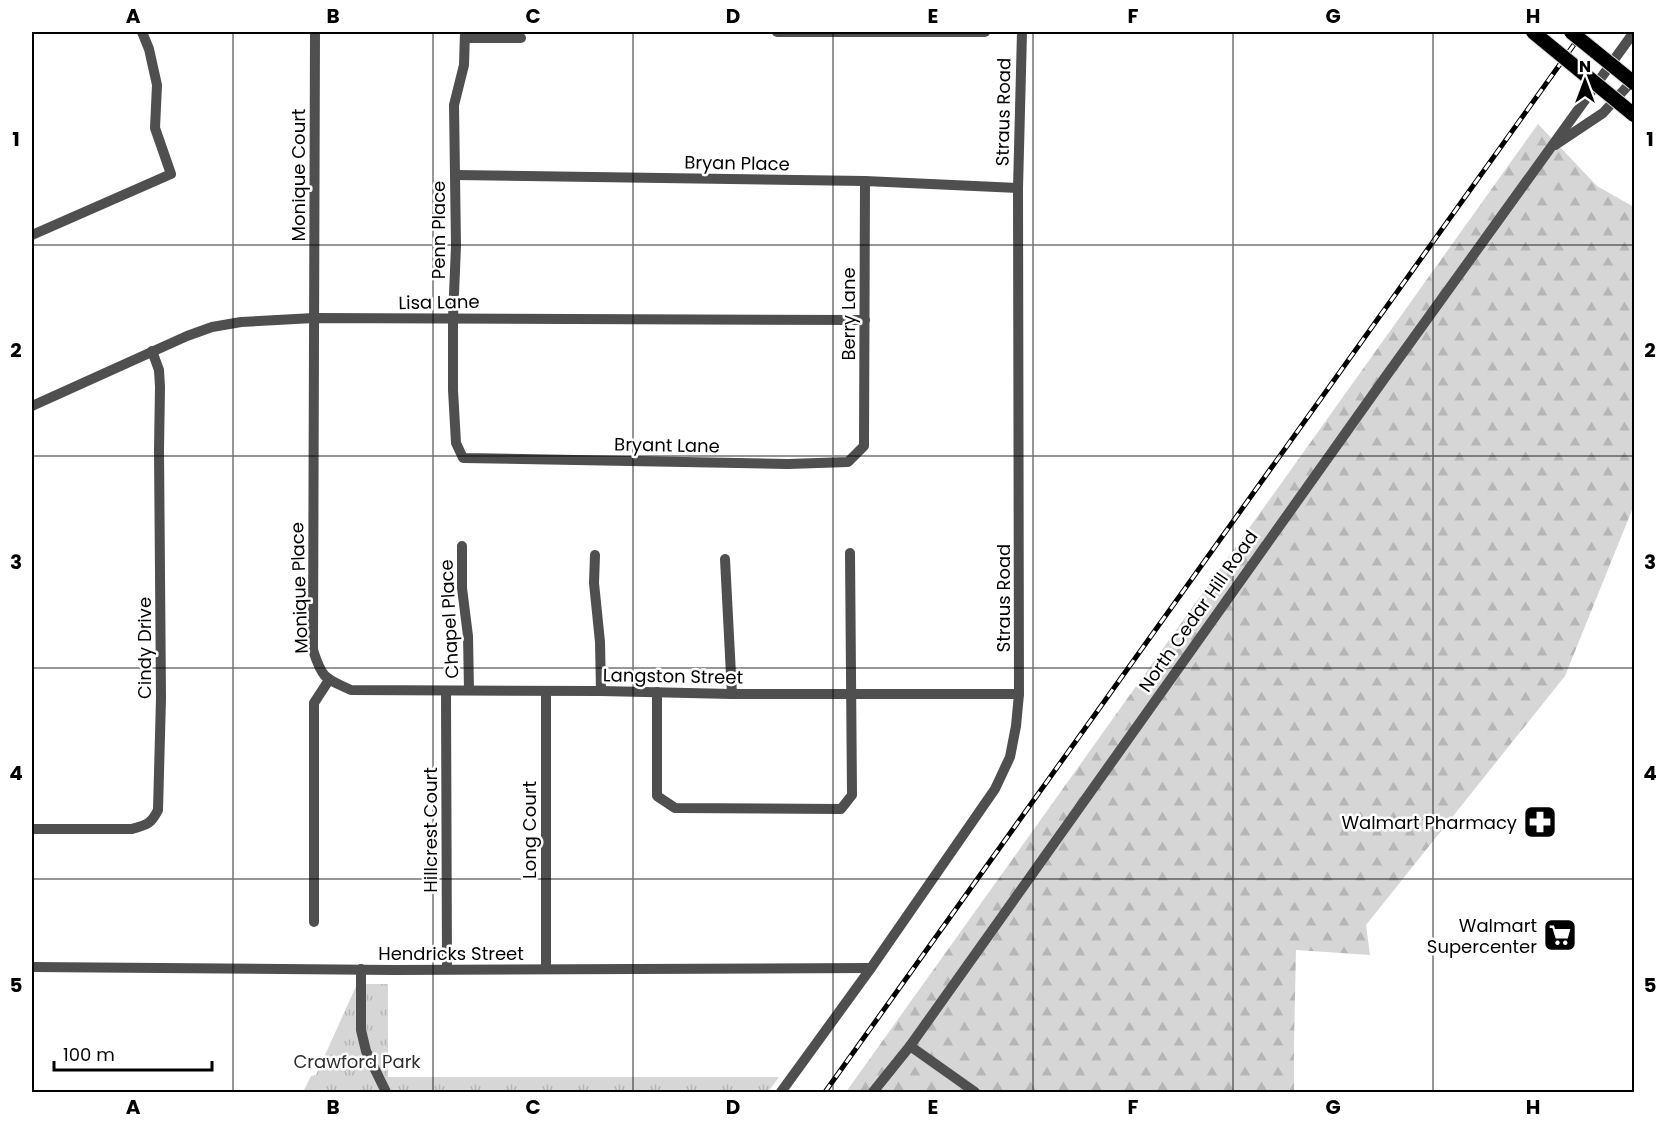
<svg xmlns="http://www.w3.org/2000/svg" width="1666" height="1124" viewBox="0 0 1666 1124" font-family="Poppins,sans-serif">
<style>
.forest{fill:url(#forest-firs)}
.park{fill:url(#park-tufts)}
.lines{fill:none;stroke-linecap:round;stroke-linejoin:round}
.minor{stroke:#4f4f4f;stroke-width:10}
.rail-casing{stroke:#000;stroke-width:5}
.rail{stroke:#fff;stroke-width:3;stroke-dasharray:9;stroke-linecap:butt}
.major-bridge-casing{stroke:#dbdbdb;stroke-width:16;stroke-linecap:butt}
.major-bridge{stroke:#000;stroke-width:14}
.grid{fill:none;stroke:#000;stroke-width:1.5;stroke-opacity:0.55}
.labels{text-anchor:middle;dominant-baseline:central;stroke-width:5;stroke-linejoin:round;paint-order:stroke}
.street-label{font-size:18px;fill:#000;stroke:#fff}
.poi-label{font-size:18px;fill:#000;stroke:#fff;text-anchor:end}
.park-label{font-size:18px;fill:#2d2d2d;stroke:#fff}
.neatline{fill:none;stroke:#000;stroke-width:2}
.grid-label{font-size:20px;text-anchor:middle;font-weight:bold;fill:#000}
</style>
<defs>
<pattern id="forest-firs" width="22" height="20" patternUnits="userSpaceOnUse" patternTransform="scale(1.5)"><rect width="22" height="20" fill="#d6d6d6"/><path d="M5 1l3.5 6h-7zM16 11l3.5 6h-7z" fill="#b6b6b6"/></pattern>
<pattern id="park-tufts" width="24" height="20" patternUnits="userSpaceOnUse" patternTransform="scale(1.5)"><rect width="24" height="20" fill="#d6d6d6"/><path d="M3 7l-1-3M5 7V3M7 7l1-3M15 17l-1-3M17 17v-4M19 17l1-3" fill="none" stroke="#b6b6b6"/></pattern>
</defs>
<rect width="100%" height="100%" fill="#fff"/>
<polygon class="forest" points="1538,124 1597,186 1634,207 1634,505 1565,676 1366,925 1370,955 1296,950 1294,1043 1294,1092 846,1092"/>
<polygon class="park" points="357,984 388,984 388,1077 779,1077 768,1092 303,1092 311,1076 316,1075"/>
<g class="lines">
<g class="minor">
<path d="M 315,32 L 313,650 C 322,678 324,678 351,690 L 601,691 L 732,694 L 1019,694"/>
<polyline points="465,32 464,65 454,105 456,246 453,318 453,390 456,443 463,458 788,464 848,462 864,446 865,181"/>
<polyline points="777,32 985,32"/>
<polyline points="465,38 521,38"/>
<polyline points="1555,145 1603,113 1634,79"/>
<polyline points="455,175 865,181 1018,188"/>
<polyline points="32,235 171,174 155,128 157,85 149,49 142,32"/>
<polyline points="32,406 187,336 212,327 241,322 314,318 865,320"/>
<polyline points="462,546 462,588 468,636 469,690"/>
<polyline points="595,555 594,583 600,642 601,691"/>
<polyline points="725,559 732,694"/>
<polyline points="446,692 447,969"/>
<polyline points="657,692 657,796 675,808 841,809 852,795 850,553"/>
<path d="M 32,829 L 132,829 C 147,825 151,824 158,810 L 161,698 L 159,450 L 160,387 L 159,370 L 152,351"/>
<polyline points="314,922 314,703 329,680"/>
<polyline points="32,967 394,970 871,968"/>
<polyline points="361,969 361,1030 366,1051 386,1092"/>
<polyline points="546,969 546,691"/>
<polyline points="910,1046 975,1092"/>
<polyline points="781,1092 871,968 995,789 1010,757 1016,726 1019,694 1018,188 1022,32"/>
<polyline points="873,1092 910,1046 1384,379 1634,32"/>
</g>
<g class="rail-casing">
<polyline id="rail" points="825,1092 1583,32"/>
</g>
<use href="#rail" class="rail"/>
<g class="major-bridge-casing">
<g id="major-bridge">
<polyline points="1533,32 1634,115"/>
<polyline points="1571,32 1634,83"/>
</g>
</g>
<use href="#major-bridge" class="major-bridge"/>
</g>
<path class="grid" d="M 233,32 L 233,1092M 433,32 L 433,1092M 633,32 L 633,1092M 833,32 L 833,1092M 1033,32 L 1033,1092M 1233,32 L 1233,1092M 1433,32 L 1433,1092M 32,245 L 1634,245M 32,456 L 1634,456M 32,668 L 1634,668M 32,879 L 1634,879"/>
<defs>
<g id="pharmacy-square" transform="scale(1.725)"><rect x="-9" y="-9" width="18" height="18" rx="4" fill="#000" stroke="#fff"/><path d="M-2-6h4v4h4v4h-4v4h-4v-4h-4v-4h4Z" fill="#fff"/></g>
<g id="supermarket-square" transform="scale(1.725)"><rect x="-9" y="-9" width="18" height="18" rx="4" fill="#000" stroke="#fff"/><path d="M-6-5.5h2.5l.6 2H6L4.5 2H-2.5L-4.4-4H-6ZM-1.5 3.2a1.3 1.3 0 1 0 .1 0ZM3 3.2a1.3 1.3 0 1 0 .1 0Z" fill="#fff"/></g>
</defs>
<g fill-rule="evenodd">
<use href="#pharmacy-square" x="1540" y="822"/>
<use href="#supermarket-square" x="1560" y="935"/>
</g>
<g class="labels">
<g class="street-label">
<text transform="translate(1003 112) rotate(-89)">Straus Road</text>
<text transform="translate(737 163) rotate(1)">Bryan Place</text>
<text transform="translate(298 175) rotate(-90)">Monique Court</text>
<text transform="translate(438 230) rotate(-90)">Penn Place</text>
<text transform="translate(439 302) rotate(-1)">Lisa Lane</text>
<text transform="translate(848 314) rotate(-90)">Berry Lane</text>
<text transform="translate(667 445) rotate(1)">Bryant Lane</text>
<text transform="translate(299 588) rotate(-92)">Monique Place</text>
<text transform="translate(1003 598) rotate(-90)">Straus Road</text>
<text transform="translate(1198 611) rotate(-55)">North Cedar Hill Road</text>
<text transform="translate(449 619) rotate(-93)">Chapel Place</text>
<text transform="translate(144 648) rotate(-90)">Cindy Drive</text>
<text transform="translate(673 676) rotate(1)">Langston Street</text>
<text transform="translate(430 830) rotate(-90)">Hillcrest Court</text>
<text transform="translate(529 830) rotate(-90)">Long Court</text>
<text x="451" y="953">Hendricks Street</text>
</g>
<g class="poi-label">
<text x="1517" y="822">Walmart Pharmacy</text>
<text x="1537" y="925">Walmart<tspan x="1537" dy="21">Supercenter</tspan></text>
</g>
<g class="park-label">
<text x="357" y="1061">Crawford Park</text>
</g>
</g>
<rect width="1666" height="1124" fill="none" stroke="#ffffff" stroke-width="66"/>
<g transform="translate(1585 81)" stroke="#ffffff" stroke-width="4.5" paint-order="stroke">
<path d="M0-4.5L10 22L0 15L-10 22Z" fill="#000000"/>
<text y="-9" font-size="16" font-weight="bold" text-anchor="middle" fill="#000000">N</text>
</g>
<path d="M54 1061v9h158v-9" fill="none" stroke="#000000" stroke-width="3"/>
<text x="63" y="1061" font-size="18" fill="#000000" stroke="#ffffff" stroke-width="4.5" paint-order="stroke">100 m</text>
<rect x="33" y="33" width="1600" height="1058" class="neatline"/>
<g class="grid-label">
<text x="133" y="23">A</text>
<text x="333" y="23">B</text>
<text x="533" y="23">C</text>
<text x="733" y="23">D</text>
<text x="933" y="23">E</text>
<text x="1133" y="23">F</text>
<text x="1333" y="23">G</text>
<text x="1533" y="23">H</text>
<text x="16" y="146">1</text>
<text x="1650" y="146">1</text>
<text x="16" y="357">2</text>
<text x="1650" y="357">2</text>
<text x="16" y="569">3</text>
<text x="1650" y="569">3</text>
<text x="16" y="780">4</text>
<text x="1650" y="780">4</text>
<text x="16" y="992">5</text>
<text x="1650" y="992">5</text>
<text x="133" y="1114">A</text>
<text x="333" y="1114">B</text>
<text x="533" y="1114">C</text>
<text x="733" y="1114">D</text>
<text x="933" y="1114">E</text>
<text x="1133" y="1114">F</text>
<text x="1333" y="1114">G</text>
<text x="1533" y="1114">H</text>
</g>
</svg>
